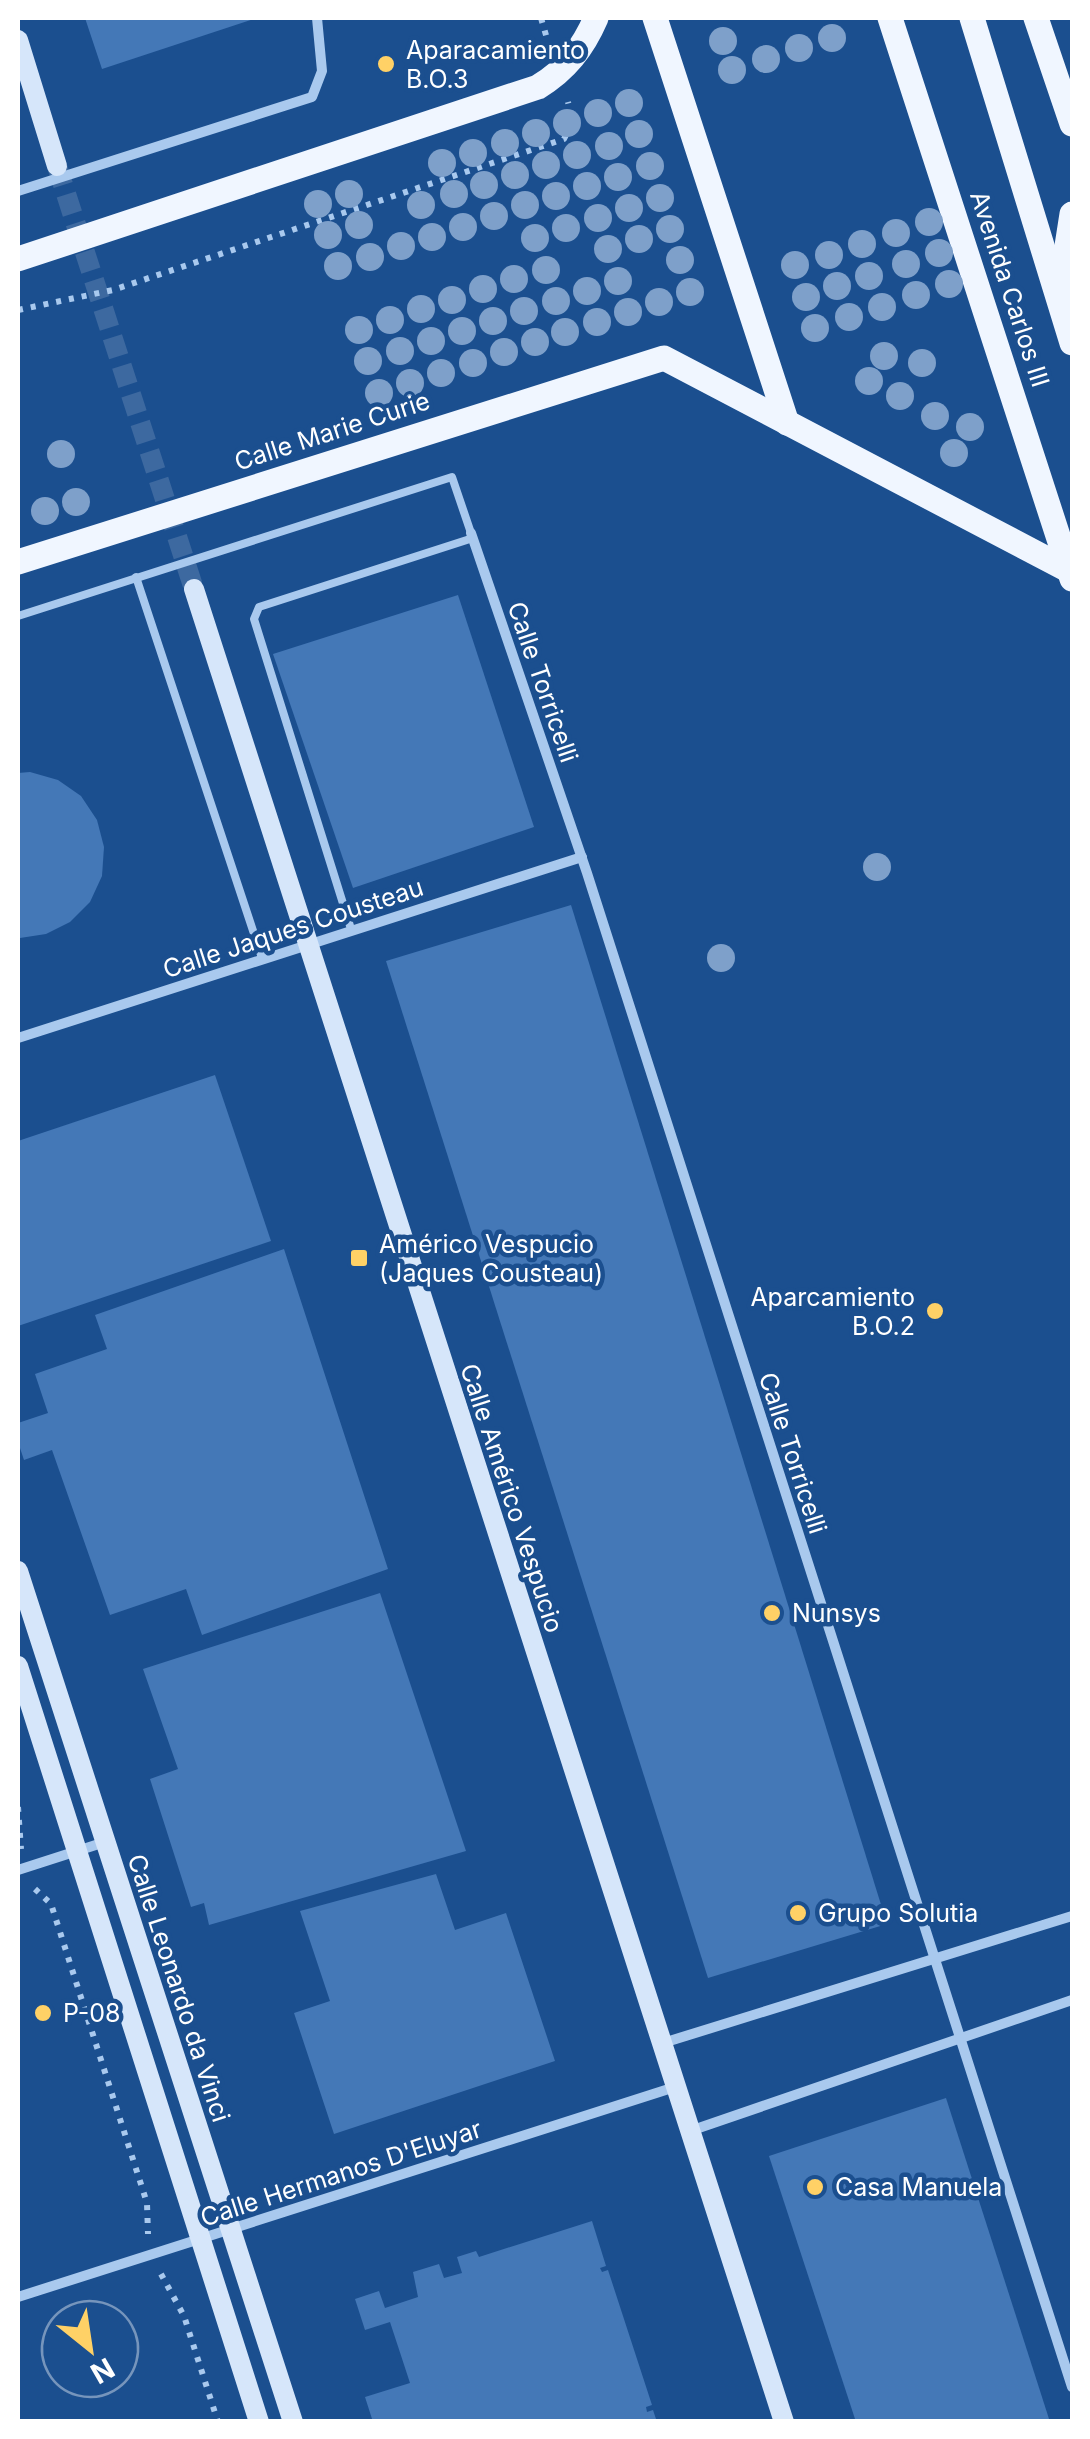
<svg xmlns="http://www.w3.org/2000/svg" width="1090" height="2439" viewBox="0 0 1090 2439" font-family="Inter,sans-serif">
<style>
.building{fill:#4478b7}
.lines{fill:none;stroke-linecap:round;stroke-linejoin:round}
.secondary-tunnel{stroke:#3d69a0;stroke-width:20;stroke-dasharray:20 10;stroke-linecap:butt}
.path{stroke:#a9c9ee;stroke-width:6;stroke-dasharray:5 8;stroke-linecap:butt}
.lane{stroke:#a9c9ee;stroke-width:8}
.street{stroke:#a9c9ee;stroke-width:10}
.secondary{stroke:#d6e6fa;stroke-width:20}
.primary{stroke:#f0f6ff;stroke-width:25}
.tree{fill:#7ea0ca}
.poi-dot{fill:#ffd166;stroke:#1b4f8f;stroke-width:4}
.labels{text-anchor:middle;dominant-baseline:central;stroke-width:9;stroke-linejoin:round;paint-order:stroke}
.poi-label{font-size:25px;fill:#fff;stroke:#1b4f8f;text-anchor:start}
.street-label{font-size:25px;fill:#fff;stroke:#1b4f8f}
</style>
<rect width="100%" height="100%" fill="#1b4f8f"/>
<g class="building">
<polygon points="85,18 257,18 102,69"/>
<polygon points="458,595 534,827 353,888 273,654"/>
<polygon points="30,772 58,780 81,796 97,820 104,847 102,876 90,902 70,922 46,934 20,938 18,773"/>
<polygon points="571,905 887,1924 708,1978 386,961"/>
<polygon points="215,1075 271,1241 18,1326 18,1141"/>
<polygon points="284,1249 388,1569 202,1635 186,1589 110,1615 52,1450 24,1460 18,1442 18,1423 48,1413 35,1374 107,1349 95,1315"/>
<polygon points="380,1593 466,1851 209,1925 204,1903 191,1907 150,1779 178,1769 143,1669"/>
<polygon points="436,1874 455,1930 506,1913 555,2061 334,2134 294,2013 330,2001 300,1911"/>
<polygon points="946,2098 1050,2422 856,2422 769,2156"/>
<polygon points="592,2221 606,2266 600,2268 602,2272 608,2270 652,2405 646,2407 647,2412 653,2410 657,2422 373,2422 365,2397 410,2383 390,2322 365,2330 355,2299 379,2291 385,2308 418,2297 413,2272 439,2264 444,2278 462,2273 457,2257 476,2251 479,2257"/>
</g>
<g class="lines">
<polyline class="secondary-tunnel" points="57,166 194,589"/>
<g class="path">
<polyline points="541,18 548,42"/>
<polyline points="18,310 113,290 564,139 573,121 568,102"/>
<polyline points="18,1807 21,1849"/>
<polyline points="35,1889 51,1904 147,2203 148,2234"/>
<polyline points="161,2274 184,2316 218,2422"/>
</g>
<g class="lane">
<polyline points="136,577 262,958"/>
<polyline points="18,616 452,477 471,533"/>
<polyline points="351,929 254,619 259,607 473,538"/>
</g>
<g class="street">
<polyline points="18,191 312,97 322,71 317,18"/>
<polyline points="471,533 587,873 1072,2387"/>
<polyline points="18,1038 582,857"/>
<polyline points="18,1870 105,1842"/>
<polyline points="663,2043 1072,1916"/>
<polyline points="690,2131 1072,2000"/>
<polyline points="18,2297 675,2087"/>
</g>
<g class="secondary">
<polyline points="18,40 57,166"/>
<polyline points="194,589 784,2422"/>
<polyline points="18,1571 293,2422"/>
<polyline points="18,1666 259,2422"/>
</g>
<g class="primary">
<polyline points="655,18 787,423"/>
<polyline points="890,18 1072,579"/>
<polyline points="972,18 1072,343"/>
<polyline points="1036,18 1072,124"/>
<path d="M 18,259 L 538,87 C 566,70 583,48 596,18"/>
<polyline points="1060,291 1072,214"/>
<polyline points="18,562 664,358 1070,571 1072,567"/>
</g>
</g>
<g class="tree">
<circle cx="832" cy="38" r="14"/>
<circle cx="723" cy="41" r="14"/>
<circle cx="799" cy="48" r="14"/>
<circle cx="766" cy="59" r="14"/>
<circle cx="732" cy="70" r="14"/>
<circle cx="629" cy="103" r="14"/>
<circle cx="598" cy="113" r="14"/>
<circle cx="567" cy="123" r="14"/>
<circle cx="536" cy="133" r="14"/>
<circle cx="639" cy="134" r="14"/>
<circle cx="505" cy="143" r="14"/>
<circle cx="609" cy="146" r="14"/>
<circle cx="473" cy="153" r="14"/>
<circle cx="577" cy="155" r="14"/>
<circle cx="442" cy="163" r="14"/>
<circle cx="546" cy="165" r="14"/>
<circle cx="650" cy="166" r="14"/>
<circle cx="515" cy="175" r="14"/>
<circle cx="618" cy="177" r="14"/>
<circle cx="484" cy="185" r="14"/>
<circle cx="587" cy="186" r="14"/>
<circle cx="349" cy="194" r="14"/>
<circle cx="454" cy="194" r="14"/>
<circle cx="556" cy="196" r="14"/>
<circle cx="660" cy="198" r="14"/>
<circle cx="318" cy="204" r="14"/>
<circle cx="421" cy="205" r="14"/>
<circle cx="525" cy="205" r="14"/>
<circle cx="629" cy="208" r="14"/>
<circle cx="494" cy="216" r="14"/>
<circle cx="598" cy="218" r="14"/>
<circle cx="929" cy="222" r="14"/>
<circle cx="359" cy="225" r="14"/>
<circle cx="463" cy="227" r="14"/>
<circle cx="566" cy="228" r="14"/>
<circle cx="670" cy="229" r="14"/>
<circle cx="896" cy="233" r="14"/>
<circle cx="328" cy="235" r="14"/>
<circle cx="432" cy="237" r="14"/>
<circle cx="535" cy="238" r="14"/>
<circle cx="639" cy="239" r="14"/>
<circle cx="862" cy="244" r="14"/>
<circle cx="401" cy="246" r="14"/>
<circle cx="608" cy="249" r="14"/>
<circle cx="939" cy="253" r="14"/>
<circle cx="829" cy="255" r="14"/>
<circle cx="370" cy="257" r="14"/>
<circle cx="680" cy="260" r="14"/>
<circle cx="906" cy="264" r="14"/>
<circle cx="795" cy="265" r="14"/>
<circle cx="338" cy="266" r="14"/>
<circle cx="546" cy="270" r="14"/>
<circle cx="869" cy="276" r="14"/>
<circle cx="514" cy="279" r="14"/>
<circle cx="618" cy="281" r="14"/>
<circle cx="949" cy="284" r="14"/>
<circle cx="837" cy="286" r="14"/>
<circle cx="483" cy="289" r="14"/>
<circle cx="587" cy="291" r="14"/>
<circle cx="690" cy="292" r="14"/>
<circle cx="916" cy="295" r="14"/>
<circle cx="806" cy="297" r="14"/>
<circle cx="452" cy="300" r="14"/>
<circle cx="556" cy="301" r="14"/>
<circle cx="659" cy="302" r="14"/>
<circle cx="882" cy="307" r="14"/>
<circle cx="421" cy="309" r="14"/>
<circle cx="524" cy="311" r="14"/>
<circle cx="628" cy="312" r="14"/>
<circle cx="849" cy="317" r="14"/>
<circle cx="390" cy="320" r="14"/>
<circle cx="493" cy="321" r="14"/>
<circle cx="597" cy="322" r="14"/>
<circle cx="815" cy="328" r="14"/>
<circle cx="359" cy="330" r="14"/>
<circle cx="462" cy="331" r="14"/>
<circle cx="565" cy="332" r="14"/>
<circle cx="431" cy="341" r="14"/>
<circle cx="535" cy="342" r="14"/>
<circle cx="400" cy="351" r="14"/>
<circle cx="504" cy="352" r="14"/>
<circle cx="884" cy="356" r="14"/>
<circle cx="368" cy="361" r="14"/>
<circle cx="473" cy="363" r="14"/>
<circle cx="922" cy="363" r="14"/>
<circle cx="441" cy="373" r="14"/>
<circle cx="869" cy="381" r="14"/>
<circle cx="410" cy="383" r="14"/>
<circle cx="379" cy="393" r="14"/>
<circle cx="900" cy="396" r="14"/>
<circle cx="935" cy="416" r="14"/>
<circle cx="970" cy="427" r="14"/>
<circle cx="954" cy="453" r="14"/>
<circle cx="61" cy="454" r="14"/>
<circle cx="76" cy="502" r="14"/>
<circle cx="45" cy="511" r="14"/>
<circle cx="877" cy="867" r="14"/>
<circle cx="721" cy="958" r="14"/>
</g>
<g class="poi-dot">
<circle cx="386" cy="64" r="10"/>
<rect x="349" y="1248" width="20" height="20" rx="5"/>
<circle cx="935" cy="1311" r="10"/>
<circle cx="772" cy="1613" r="10"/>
<circle cx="798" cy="1913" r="10"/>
<circle cx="43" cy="2013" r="10"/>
<circle cx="815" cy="2187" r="10"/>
</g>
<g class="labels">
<g class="poi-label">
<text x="406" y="50">Aparacamiento<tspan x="406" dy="29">B.O.3</tspan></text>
<text x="379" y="1244">Américo Vespucio<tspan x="379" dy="29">(Jaques Cousteau)</tspan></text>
<text x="915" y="1297" text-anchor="end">Aparcamiento<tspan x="915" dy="29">B.O.2</tspan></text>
<text x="792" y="1613">Nunsys</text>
<text x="818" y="1913">Grupo Solutia</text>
<text x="63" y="2013">P-08</text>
<text x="835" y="2187">Casa Manuela</text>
</g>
<g class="street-label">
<text transform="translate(1010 289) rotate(72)">Avenida Carlos III</text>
<text transform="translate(332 431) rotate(-18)">Calle Marie Curie</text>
<text transform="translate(543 682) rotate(71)">Calle Torricelli</text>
<text transform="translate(293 928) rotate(-18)">Calle Jaques Cousteau</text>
<text transform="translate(793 1453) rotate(72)">Calle Torricelli</text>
<text transform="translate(512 1498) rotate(72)">Calle Américo Vespucio</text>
<text transform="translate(179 1988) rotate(72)">Calle Leonardo da Vinci</text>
<text transform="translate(341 2173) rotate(-18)">Calle Hermanos D'Eluyar</text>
</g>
</g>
<rect width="1090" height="2439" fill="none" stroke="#ffffff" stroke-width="40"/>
<g transform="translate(90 2349) rotate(150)"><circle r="48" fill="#1b4f8f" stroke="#7695bc" stroke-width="2.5"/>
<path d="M0-8L18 38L0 25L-18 38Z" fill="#ffd166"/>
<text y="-15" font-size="28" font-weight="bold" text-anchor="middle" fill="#ffffff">N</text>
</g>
</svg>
